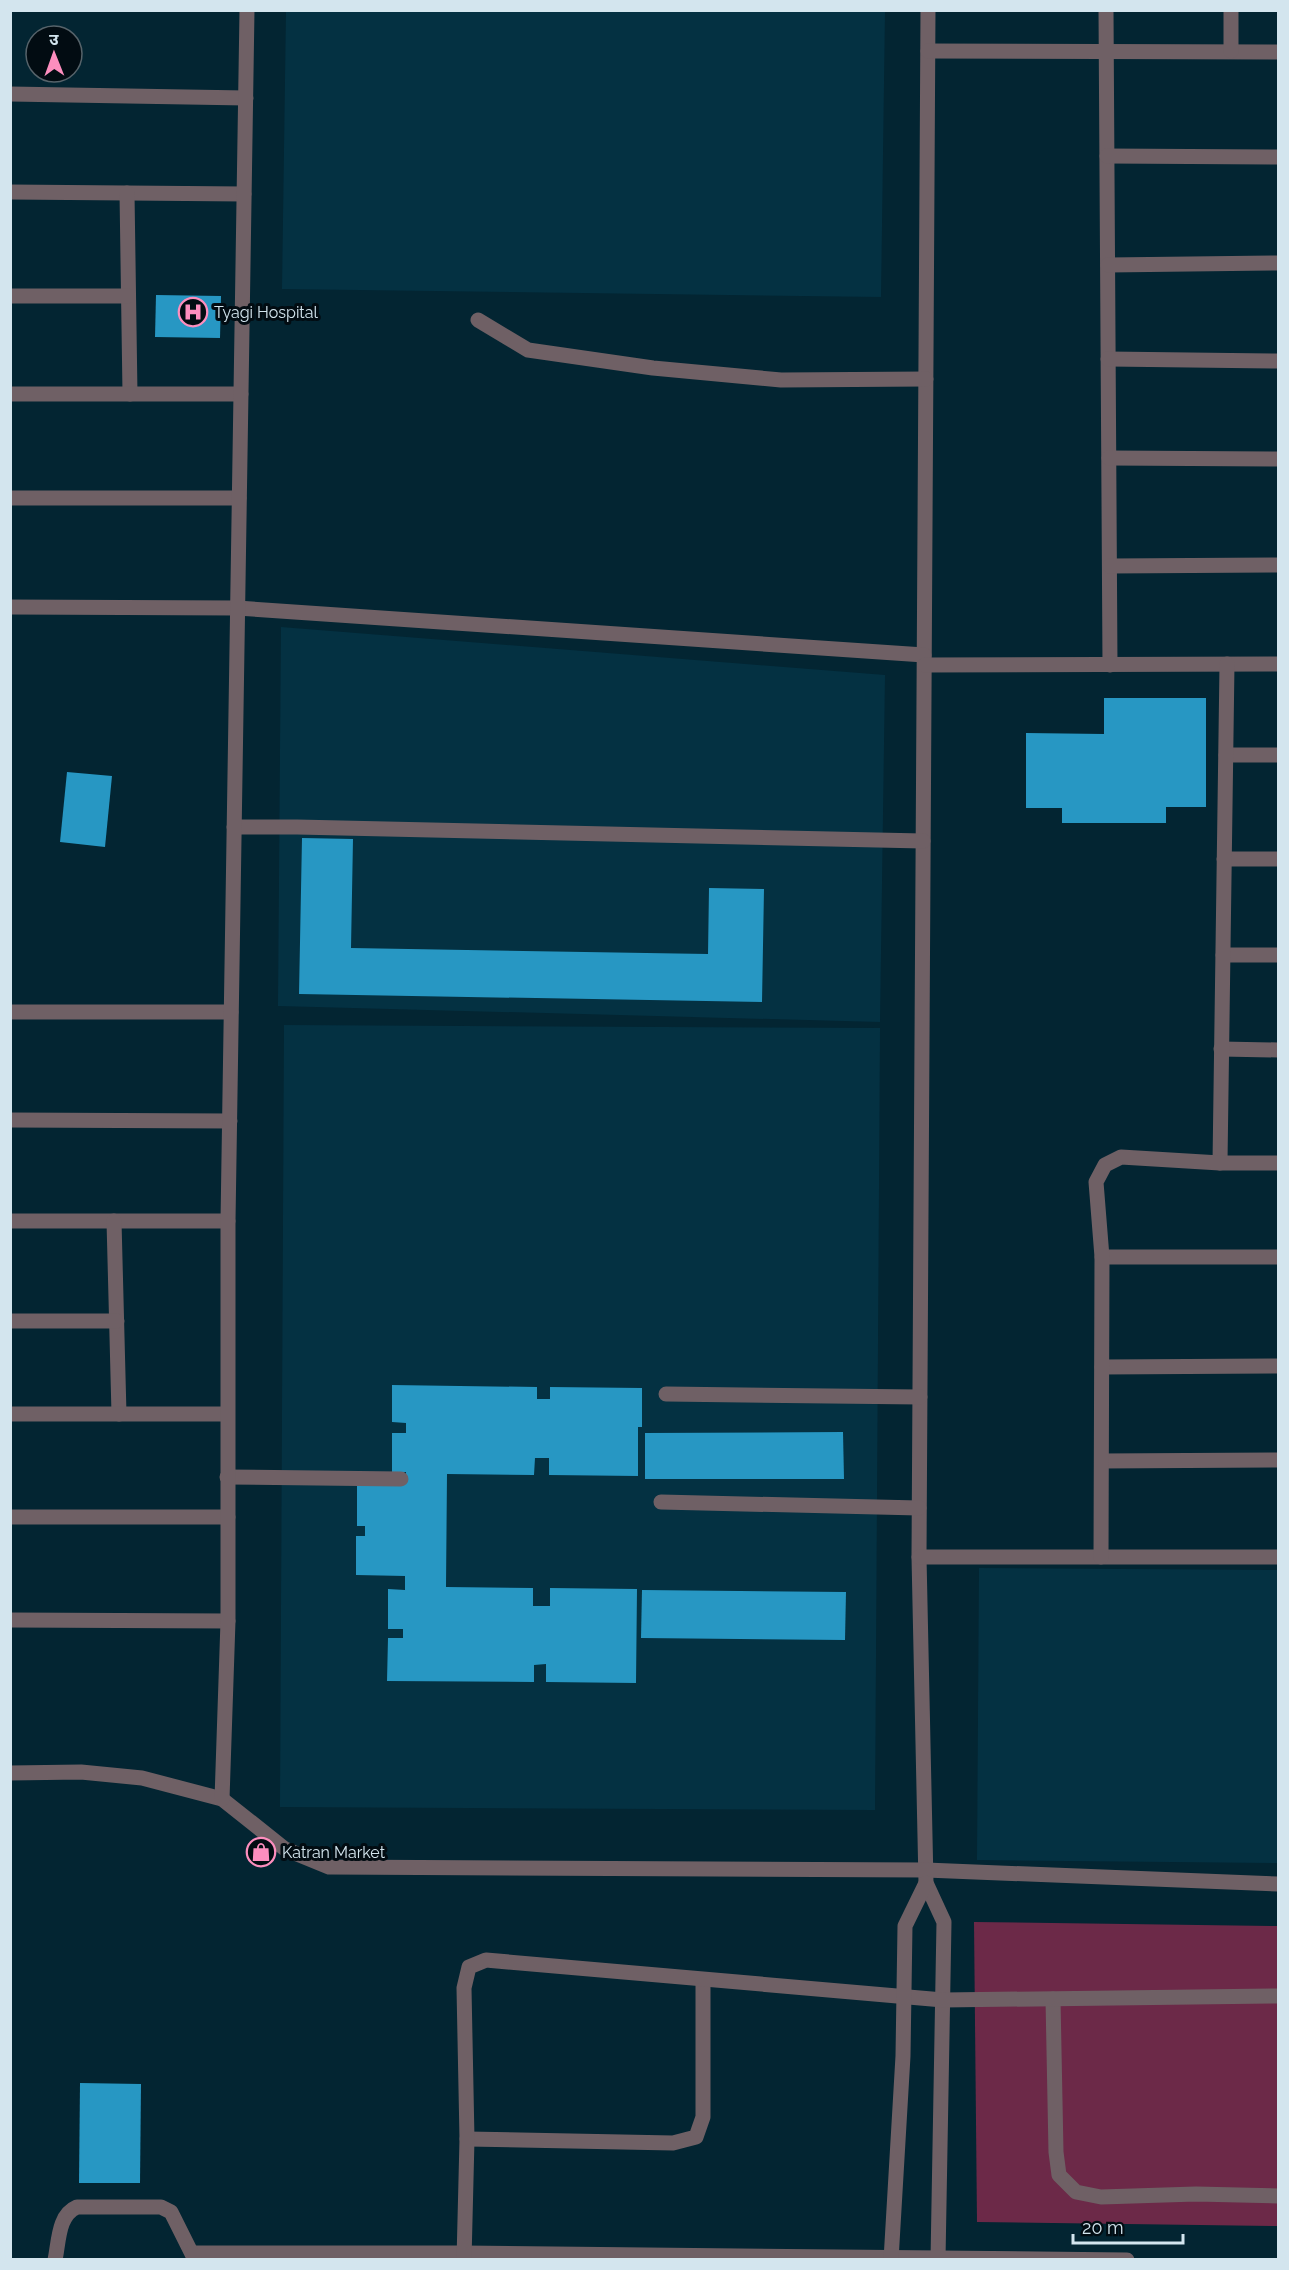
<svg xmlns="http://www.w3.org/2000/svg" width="1289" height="2270" viewBox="0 0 1289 2270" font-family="Raleway,'Noto Sans Devanagari',sans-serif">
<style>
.built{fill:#043142}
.green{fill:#6c2948}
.building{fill:#2797c3}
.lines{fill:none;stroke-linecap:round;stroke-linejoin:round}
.minor{stroke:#6f6065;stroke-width:15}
.labels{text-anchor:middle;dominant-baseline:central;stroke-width:6;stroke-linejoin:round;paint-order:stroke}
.poi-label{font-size:16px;fill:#d3e5ee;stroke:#020c12;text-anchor:start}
</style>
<rect width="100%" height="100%" fill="#032532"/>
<g class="built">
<polygon points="286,11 885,11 881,297 282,289"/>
<polygon points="281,627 885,675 880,1022 278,1006"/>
<polygon points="284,1025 880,1028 875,1810 280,1807"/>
<polygon points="979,1568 1278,1570 1278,1863 977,1860"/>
</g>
<polygon class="green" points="974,1922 1278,1926 1278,2226 977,2222"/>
<g class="building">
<polygon points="156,295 221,296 220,338 155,337"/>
<polygon points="1104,698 1206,698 1206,807 1166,807 1166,823 1062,823 1062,808 1026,808 1026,733 1104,734"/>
<polygon points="67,772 112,776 105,847 60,842"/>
<polygon points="302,838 353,839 351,948 708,954 709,888 764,889 762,1002 299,994"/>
<polygon points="392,1385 537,1387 537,1399 550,1399 550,1387 642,1388 642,1427 638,1427 638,1476 549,1475 549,1458 535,1458 534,1475 447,1474 446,1587 533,1588 533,1606 550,1606 550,1588 637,1589 636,1683 546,1682 546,1664 534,1665 534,1682 387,1681 388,1638 403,1638 403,1629 388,1629 388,1589 405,1590 405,1576 356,1575 356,1536 365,1536 365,1526 357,1526 357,1484 406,1484 406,1472 392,1472 392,1433 406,1433 406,1423 392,1422"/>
<polygon points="843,1432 844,1479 645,1479 645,1433"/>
<polygon points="642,1590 846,1592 845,1640 641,1638"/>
<polygon points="80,2083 141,2084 140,2183 79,2183"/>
</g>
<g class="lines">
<g class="minor">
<polyline points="928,10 919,1557 926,1883 944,1922 938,2260"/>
<polyline points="1106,10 1110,665"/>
<polyline points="928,51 1278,52"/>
<polyline points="1231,51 1231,10"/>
<polyline points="10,94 246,98"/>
<polyline points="1107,156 1278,157"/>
<polyline points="10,192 244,194"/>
<polyline points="127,193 130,394"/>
<polyline points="1108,265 1278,263"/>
<polyline points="10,296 128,296"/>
<polyline points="478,320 528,350 653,368 781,380 926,379"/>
<polyline points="1108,359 1278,361"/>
<polyline points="10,394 241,394"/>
<polyline points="1109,458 1278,459"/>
<polyline points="10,498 239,498"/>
<polyline points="1110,566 1278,565"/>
<polyline points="10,607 237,608 924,655"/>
<polyline points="925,665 1278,664"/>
<polyline points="1226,755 1278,755"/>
<polyline points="234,827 297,827 923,841"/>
<polyline points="1224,859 1278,859"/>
<polyline points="1223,955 1278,955"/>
<polyline points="10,1012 231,1012"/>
<polyline points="1221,1049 1278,1050"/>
<polyline points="10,1120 230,1121"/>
<polyline points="1220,1163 1227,664"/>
<polyline points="10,1221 228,1221"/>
<polyline points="114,1221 119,1414"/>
<polyline points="1102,1257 1278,1257"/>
<polyline points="10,1321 117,1321"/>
<polyline points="1102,1367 1278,1366"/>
<polyline points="666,1394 920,1397"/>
<polyline points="10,1414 227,1414"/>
<polyline points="1102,1461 1278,1460"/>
<polyline points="227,1477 401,1479"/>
<polyline points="661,1502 919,1508"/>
<polyline points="10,1517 228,1517"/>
<polyline points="919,1557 1278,1557"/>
<polyline points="1101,1557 1102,1257 1096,1182 1105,1165 1121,1157 1220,1163 1278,1163"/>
<polyline points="10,1620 228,1621"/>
<polyline points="10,1773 81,1772 142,1778 222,1799 285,1849 329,1867 926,1870 1278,1884"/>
<polyline points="222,1799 228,1621 228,1221 247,10"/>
<polyline points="1053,1999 1056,2152 1059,2175 1076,2192 1101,2197 1196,2194 1278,2196"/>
<polyline points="467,2139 673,2143 696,2137 703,2117 703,1981"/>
<polyline points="192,2253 464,2253 1127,2260"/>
<path d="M 55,2260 C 59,2241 58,2215 77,2207 L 161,2207 L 171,2212 L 195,2260"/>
<polyline points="464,2260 467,2139 464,1988 469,1967 486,1960 943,2000 1278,1996"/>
<polyline points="891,2260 903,2056 905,1926 926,1883"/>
</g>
</g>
<defs>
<g id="hospital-ring" transform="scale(1.5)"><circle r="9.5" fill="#020c12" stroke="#fd8ebe" stroke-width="1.5"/><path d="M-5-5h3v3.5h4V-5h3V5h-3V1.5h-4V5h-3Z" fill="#fd8ebe"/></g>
<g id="shop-ring" transform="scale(1.5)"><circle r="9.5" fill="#020c12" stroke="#fd8ebe" stroke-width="1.5"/><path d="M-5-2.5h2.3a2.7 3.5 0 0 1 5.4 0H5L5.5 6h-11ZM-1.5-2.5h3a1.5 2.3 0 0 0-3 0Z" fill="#fd8ebe"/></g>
</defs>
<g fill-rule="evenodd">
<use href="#hospital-ring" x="193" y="312"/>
<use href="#shop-ring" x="261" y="1852"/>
</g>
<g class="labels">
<g class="poi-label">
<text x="214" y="312">Tyagi Hospital</text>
<text x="282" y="1852">Katran Market</text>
</g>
</g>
<rect width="1289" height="2270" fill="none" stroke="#d3e5ee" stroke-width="24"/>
<g transform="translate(54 54) rotate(359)"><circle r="28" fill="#020c12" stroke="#56636a" stroke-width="1.5"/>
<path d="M0-4.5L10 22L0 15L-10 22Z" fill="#fd8ebe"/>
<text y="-9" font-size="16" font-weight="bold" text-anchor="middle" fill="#d3e5ee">उ</text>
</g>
<path d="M1073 2234v9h110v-9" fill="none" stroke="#d3e5ee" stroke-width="3"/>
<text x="1082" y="2234" font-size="18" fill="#d3e5ee" stroke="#020c12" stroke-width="4.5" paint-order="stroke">20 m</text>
</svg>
